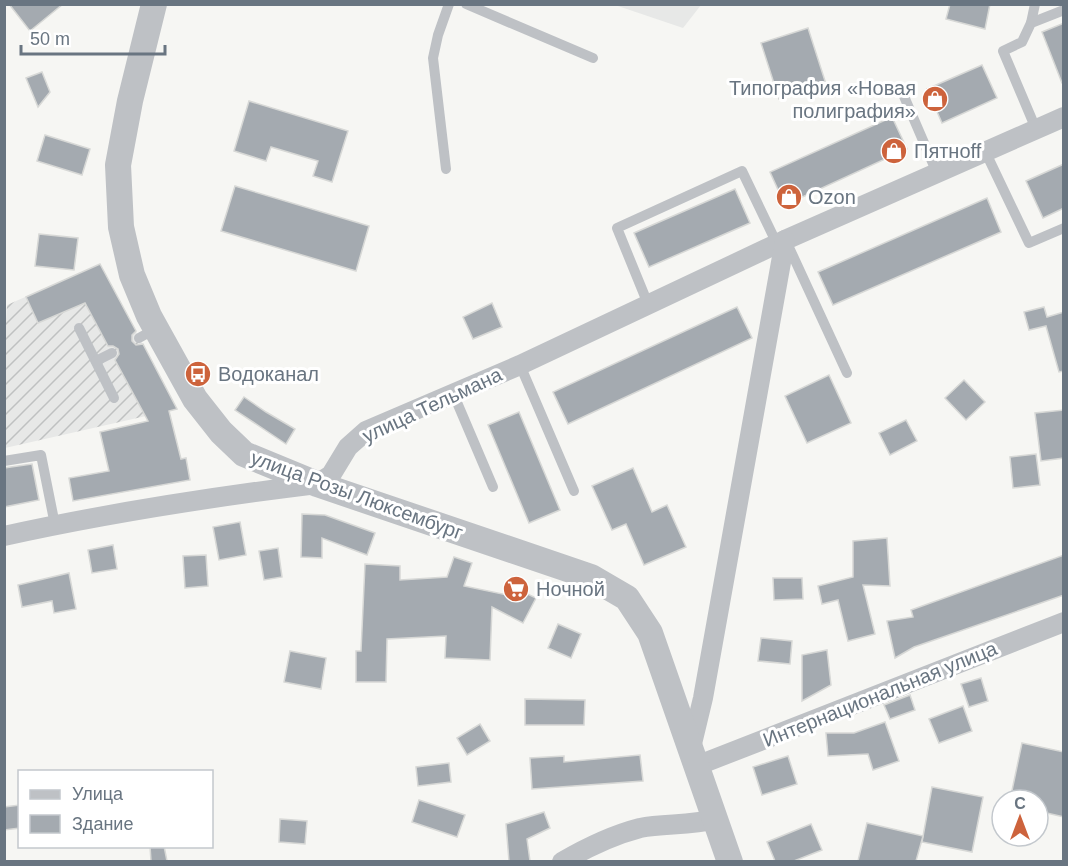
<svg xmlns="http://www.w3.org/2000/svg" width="1068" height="866" viewBox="0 0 1068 866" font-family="Helvetica,sans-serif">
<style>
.built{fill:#e7e8e7}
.industrial{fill:url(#industrial-furrows)}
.building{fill:#a4aab0;stroke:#d7d8d6;stroke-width:1.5}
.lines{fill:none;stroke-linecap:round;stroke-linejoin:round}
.service{stroke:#bec1c5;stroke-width:10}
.minor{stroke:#bec1c5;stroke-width:20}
.tertiary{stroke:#bec1c5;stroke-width:26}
.labels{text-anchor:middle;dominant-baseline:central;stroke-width:6;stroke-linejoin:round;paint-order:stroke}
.poi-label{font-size:20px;fill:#697581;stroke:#fff;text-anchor:start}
.street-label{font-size:20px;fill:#697581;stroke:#fff}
</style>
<defs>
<pattern id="industrial-furrows" width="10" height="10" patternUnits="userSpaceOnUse" patternTransform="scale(1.5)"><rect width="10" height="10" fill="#e7e8e7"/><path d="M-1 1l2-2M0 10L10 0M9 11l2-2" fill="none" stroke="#bfc1c1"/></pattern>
</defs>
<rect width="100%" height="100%" fill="#f6f6f3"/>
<polygon class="built" points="615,5 701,5 683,28"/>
<polygon class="industrial" points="100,264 177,409 5,448 4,348 7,305"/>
<g class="building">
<polygon points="9,4 63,4 30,31"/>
<polygon points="950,4 990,4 985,29 946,19"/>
<polygon points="1064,23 1064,83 1062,83 1042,32"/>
<polygon points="808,28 826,84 779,99 761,43"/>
<polygon points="982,65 997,98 942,123 927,89"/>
<polygon points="42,72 50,92 38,107 26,78"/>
<polygon points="249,101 348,131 332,182 313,176 318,161 271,147 266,161 234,151"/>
<polygon points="892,117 907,149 785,205 770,172"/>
<polygon points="45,135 90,149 82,175 37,161"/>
<polygon points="1064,164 1064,208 1043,218 1026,181"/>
<polygon points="235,186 369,226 356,271 221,231"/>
<polygon points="735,189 750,223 649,267 634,233"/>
<polygon points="987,198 1001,232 833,305 818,272"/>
<polygon points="39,234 78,238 74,270 35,266"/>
<polygon points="100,264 136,331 132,335 132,341 136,345 143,344 177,409 169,411 181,459 186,458 190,480 73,501 69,478 109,471 100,432 148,421 115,360 119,354 118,349 113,346 108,346 85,303 38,323 26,297"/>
<polygon points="492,303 502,327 473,339 463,317"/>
<polygon points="737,307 752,338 568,424 553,392"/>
<polygon points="1044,307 1047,317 1064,312 1064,371 1059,372 1046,326 1029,330 1024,312"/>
<polygon points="829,375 851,423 807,443 785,396"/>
<polygon points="964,380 985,402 966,420 945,398"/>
<polygon points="244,397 266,412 295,429 286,444 235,410"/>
<polygon points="1064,410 1064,458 1041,461 1035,413"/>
<polygon points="519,412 560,510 529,523 488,425"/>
<polygon points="906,420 917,441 890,455 879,433"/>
<polygon points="1036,454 1040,485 1013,488 1010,457"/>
<polygon points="32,464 39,500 4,507 4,468"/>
<polygon points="633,468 652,512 667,505 686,547 644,565 626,524 612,530 592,486"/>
<polygon points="302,514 325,515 375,533 367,555 322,538 322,558 301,557"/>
<polygon points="240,522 246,555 219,560 213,527"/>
<polygon points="887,538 890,586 863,585 875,634 848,641 838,600 822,604 818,586 853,577 853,541"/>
<polygon points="113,545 117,569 92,573 88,550"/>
<polygon points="278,548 282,577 264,580 259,551"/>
<polygon points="206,555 208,586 185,588 183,556"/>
<polygon points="1064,555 1064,595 914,647 895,658 887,621 913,617 911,610"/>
<polygon points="454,557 472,563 464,586 507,595 511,586 536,598 523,623 492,607 490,660 445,658 446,636 387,639 386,682 356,682 356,651 361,651 365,564 400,566 400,580 447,577"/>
<polygon points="69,573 76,609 54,613 52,601 22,607 18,585"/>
<polygon points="773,578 802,578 803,599 774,600"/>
<polygon points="558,624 581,634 571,658 548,648"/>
<polygon points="761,638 792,641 790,664 758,661"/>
<polygon points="827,650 831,685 802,701 802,655"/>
<polygon points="290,651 326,658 321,689 284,682"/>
<polygon points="981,678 988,701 969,707 961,684"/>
<polygon points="910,695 915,710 890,719 884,705"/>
<polygon points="525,699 585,700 584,725 525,725"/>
<polygon points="963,706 972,731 939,743 929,719"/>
<polygon points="885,722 899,761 873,770 868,754 828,756 826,733 854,733"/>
<polygon points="480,724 490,741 467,755 457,738"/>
<polygon points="1022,743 1064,752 1064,817 1038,811 1038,800 1010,800"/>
<polygon points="640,755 643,781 532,789 530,758 564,756 564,762"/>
<polygon points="788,756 797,784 762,795 753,767"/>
<polygon points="449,763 451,782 418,786 416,767"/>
<polygon points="932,787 983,797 972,852 922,842"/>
<polygon points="419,800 465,815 457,837 412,822"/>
<polygon points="20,805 20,828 4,830 4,807"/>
<polygon points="544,812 550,828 527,839 530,861 509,861 506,824"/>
<polygon points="280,819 307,821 305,844 279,842"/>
<polygon points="867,823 923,836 916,861 858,861"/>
<polygon points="811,824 822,850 794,861 775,861 767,842"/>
<polygon points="150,846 164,846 167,861 151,861"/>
</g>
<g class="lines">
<g class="service">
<polyline points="466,4 593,58"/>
<polyline points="1031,23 1035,4"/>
<polyline points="903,94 937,173"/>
<polyline points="1036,129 1003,51 1022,42 1031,23 1064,10"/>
<polyline points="985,151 1029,243 1064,228"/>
<polyline points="446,169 433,58 438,35 449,4"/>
<polyline points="787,243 847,373"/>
<polyline points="648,304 617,228 742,171 777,244"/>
<polyline points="79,328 114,398"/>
<polyline points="139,338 155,329"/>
<polyline points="96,361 112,353"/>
<polyline points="520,365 574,491"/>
<polyline points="453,393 493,487"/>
<polyline points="4,461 41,455 55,525"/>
</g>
<g class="minor">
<path d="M 4,536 C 108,513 212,497 317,484 L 331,475 L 348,447 L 366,431 L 520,365 L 785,240 L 1064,117"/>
<polyline points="690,752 703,698 785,240"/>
<polyline points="696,766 1064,622"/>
<path d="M 562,862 C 586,848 613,835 640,828 C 664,823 690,826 715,819"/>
</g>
<polyline class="tertiary" points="154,4 130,101 118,165 121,227 132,275 149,316 195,399 221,432 244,454 317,484 591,577 627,598 650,633 730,862"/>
</g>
<defs>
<g id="shop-disc" transform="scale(1.35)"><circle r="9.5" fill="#cd633c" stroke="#fff"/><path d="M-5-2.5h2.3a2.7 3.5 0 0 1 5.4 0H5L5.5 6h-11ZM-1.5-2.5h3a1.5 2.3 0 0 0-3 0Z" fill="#fff"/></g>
<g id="bus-disc" transform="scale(1.35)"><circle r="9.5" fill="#cd633c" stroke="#fff"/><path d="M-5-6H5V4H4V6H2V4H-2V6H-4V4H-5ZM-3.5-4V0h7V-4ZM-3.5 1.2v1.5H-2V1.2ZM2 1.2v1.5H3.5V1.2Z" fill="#fff"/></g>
<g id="supermarket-disc" transform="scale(1.35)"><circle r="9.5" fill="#cd633c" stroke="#fff"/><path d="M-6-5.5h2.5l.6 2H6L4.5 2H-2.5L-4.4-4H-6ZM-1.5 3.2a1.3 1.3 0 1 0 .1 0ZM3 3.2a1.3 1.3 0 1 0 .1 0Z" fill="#fff"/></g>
</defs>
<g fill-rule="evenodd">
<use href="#shop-disc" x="935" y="99"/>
<use href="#shop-disc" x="894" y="151"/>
<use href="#shop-disc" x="789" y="197"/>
<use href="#bus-disc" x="198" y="374"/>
<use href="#supermarket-disc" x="516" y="589"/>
</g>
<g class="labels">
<g class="poi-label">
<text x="916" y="88" text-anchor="end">Типография «Новая<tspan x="916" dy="23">полиграфия»</tspan></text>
<text x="914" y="151">Пятнoff</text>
<text x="808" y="197">Ozon</text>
<text x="218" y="374">Водоканал</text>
<text x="536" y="589">Ночной</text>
</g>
<g class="street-label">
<text transform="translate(432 405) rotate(-25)">улица Тельмана</text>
<text transform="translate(357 495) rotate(20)">улица Розы Люксембург</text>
<text transform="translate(880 694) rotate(-22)">Интернациональная улица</text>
</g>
</g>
<rect width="1068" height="866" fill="none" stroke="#697581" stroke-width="12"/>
<rect x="18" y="770" width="195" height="78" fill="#ffffff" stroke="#c3c8cd" stroke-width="1.5"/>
<rect x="30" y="790" width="30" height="9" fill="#bec1c5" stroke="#c3c8cd" stroke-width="1.5"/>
<text x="72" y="800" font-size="18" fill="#697581">Улица</text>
<rect x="30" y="815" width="30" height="18" fill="#a4aab0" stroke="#c3c8cd" stroke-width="1.5"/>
<text x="72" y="830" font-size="18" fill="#697581">Здание</text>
<g transform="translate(1020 818)"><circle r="28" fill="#ffffff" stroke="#c3c8cd" stroke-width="1.5"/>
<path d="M0-4.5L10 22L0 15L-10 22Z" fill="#cd633c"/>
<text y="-9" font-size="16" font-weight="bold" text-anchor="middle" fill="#697581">С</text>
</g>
<path d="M21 45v9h144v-9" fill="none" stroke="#697581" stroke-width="3"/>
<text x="30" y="45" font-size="18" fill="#697581" stroke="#ffffff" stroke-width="4.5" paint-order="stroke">50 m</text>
</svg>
